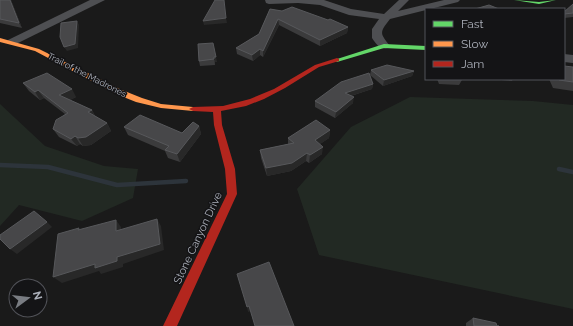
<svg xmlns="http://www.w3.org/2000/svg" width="573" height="326" viewBox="0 0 573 326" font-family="Raleway,sans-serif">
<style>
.green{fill:#222923}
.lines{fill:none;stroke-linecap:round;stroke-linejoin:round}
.stream{stroke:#2d343b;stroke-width:4.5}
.street{fill:#4e4f52;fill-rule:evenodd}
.fast{fill:#63d668;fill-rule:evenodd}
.slow{fill:#ff974d;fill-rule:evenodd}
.jam{fill:#b3261e;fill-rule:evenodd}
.wall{fill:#3b3b3c}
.shaded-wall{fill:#282828}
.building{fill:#474749;stroke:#57585b}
.labels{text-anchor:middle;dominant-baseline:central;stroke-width:3;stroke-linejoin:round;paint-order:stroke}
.far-street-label{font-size:9px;fill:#acb0ba;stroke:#141416}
.street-label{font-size:11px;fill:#acb0ba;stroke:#141416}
</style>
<rect width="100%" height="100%" fill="#1a1a1a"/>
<g class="green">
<polygon points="410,97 533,101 573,105 573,309 319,255 297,189 351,127"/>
<polygon points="0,104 45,146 104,166 138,169 133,198 82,221 19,205 0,226"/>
</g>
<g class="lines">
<g class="stream">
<polyline points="0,165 48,167 117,185 186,181"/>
<polyline points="559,169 573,172"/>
</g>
<g class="street">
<polygon points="90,0 105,0 16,44 8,44 6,42 8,40"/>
<path d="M 265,0 L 324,0 L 351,9 L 384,14 L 399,0 L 409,0 L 398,11 L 444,0 L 460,0 L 458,2 L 390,19 C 379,33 380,33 390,46 L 388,48 C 380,50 376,44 372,38 L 372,29 L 379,19 L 349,15 L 320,5 L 298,3 L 269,4 L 266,3 Z"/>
<polygon points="564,54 573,55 573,63 564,62"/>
</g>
<g class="fast">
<polygon points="514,0 539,2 556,0 539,4"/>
<polygon points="384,44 426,46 426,50 384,48 337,62 334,60"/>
</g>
<polygon class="slow" points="0,38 39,49 122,90 142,98 161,104 193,107 197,109 193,111 161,108 136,102 116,94 35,51 0,42"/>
<polygon class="jam" points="337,58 339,59 339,61 319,67 285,88 264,99 246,106 221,111 222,125 235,169 237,194 177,326 163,326 227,194 225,169 214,125 213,112 193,111 189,109 193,107 223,106 250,99 274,89 315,65"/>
</g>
<g class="wall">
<polygon points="0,0 11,0 22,28 0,23"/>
<polygon points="573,4 573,17 564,18 564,12"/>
<polygon points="270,9 328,20 348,27 347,33 320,46 279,25 263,57 260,55 253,61 237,54 236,48 259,34"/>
<polygon points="198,44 217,62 215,62 215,65 200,66 199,61"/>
<polygon points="573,67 573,91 553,88 549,79 564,79"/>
<polygon points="371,70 414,71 412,76 383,86 370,75"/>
<polygon points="437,79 461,79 462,80 459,85 439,84"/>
<polygon points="490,79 513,79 512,81"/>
<polygon points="23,83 76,97 70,100 92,110 95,116 107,123 111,131 91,145 83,146 80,144 77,146 59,137 53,129 65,114 44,98 40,100 29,91"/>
<polygon points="373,84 372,89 351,96 353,103 335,118 315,107 315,101"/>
<polygon points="199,126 201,134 180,162 168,158 165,151 128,135 124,127 182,133"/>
<polygon points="330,130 329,138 320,144 322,154 309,163 306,161 291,171 267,176 261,158 260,150 288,144 288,138"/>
<polygon points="473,318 497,326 499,326 466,326 466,323"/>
</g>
<g class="shaded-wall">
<polygon points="10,0 11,0 22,28 19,23"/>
<polygon points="226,18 227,23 204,25 203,21"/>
<polygon points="278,19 279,25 263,57 263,51"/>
<polygon points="77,21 79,25 78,48 67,51 64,47"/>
<polygon points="348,27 347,33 320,46 320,40"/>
<polygon points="260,49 260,55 253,61 252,55"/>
<polygon points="214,57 216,57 217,62 215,62 215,65"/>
<polygon points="414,71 412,76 383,86 384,80"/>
<polygon points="373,84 372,89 344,98 345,93"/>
<polygon points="72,89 76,97 64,103 59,95"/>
<polygon points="38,90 44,98 40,100 35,92"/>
<polygon points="354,97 353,103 335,118 336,112"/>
<polygon points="92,110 96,118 88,112"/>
<polygon points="107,123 111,131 91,145 83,146 78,138"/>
<polygon points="199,126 201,134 180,162 177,154"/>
<polygon points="330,130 329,138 314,148 315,140"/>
<polygon points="75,136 80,144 77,146 71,139"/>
<polygon points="323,147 322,154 309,163 310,155"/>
<polygon points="307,153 306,161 291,171 267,176 266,168"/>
<polygon points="157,219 161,226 164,250 123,264 123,267 101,274 99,271 62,283 53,277"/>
<polygon points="116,220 121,227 122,238 116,231"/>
<polygon points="47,222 52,227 17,254 10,249"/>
<polygon points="249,306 251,311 248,312 247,307"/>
</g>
<g class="building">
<polygon points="0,0 10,0 19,23 0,19"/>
<polygon points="215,0 224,0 226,18 203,21"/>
<polygon points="573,4 573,13 564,14 564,12"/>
<polygon points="489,5 499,9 475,9"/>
<polygon points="292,7 328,20 330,19 348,27 320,40 278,19 263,51 260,49 252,55 236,48 259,34 270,9 282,11"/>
<polygon points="77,21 75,44 64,47 60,37 61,23"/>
<polygon points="213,43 216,57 214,57 214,59 199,61 198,44"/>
<polygon points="387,65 414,71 384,80 371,70"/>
<polygon points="564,66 573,67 573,82 559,80 558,79 564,79"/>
<polygon points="47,73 72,89 59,95 92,110 88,112 107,123 86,137 78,138 75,136 71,139 53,129 56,120 68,113 38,90 35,92 23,83"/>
<polygon points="369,73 373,84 345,93 354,97 336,112 315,101 341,82"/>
<polygon points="140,115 182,133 193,122 199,126 177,154 165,150 169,146 124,127"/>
<polygon points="316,120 330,130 315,140 323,147 310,155 307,153 292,163 266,168 260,150 294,143 288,138"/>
<polygon points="34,211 47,222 10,249 0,239 0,235"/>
<polygon points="157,219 160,244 117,257 117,261 95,268 95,264 53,277 58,234 79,228 78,230 116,220 116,231"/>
<polygon points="269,262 294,326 255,326 249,306 247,307 237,274"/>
<polygon points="473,318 496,323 497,326 499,326 474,326"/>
</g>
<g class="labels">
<g class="far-street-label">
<text transform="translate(87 75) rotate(27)">Trail of the Madrones</text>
</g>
<g class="street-label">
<text transform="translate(198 238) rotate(-65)">Stone Canyon Drive</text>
</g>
</g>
<rect x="425" y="8" width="140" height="72" fill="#141416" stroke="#515258"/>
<rect x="433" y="21" width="20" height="6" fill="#63d668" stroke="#515258"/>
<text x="461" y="28" font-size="12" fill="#acb0ba">Fast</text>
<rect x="433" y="41" width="20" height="6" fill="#ff974d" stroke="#515258"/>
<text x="461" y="48" font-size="12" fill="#acb0ba">Slow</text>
<rect x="433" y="61" width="20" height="6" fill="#b3261e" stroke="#515258"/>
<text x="461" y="68" font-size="12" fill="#acb0ba">Jam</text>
<g transform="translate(28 298) rotate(75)"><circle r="19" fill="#141416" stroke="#515258"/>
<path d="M0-3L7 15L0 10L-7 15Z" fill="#797c82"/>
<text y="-6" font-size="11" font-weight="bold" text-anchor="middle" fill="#acb0ba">N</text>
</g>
</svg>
